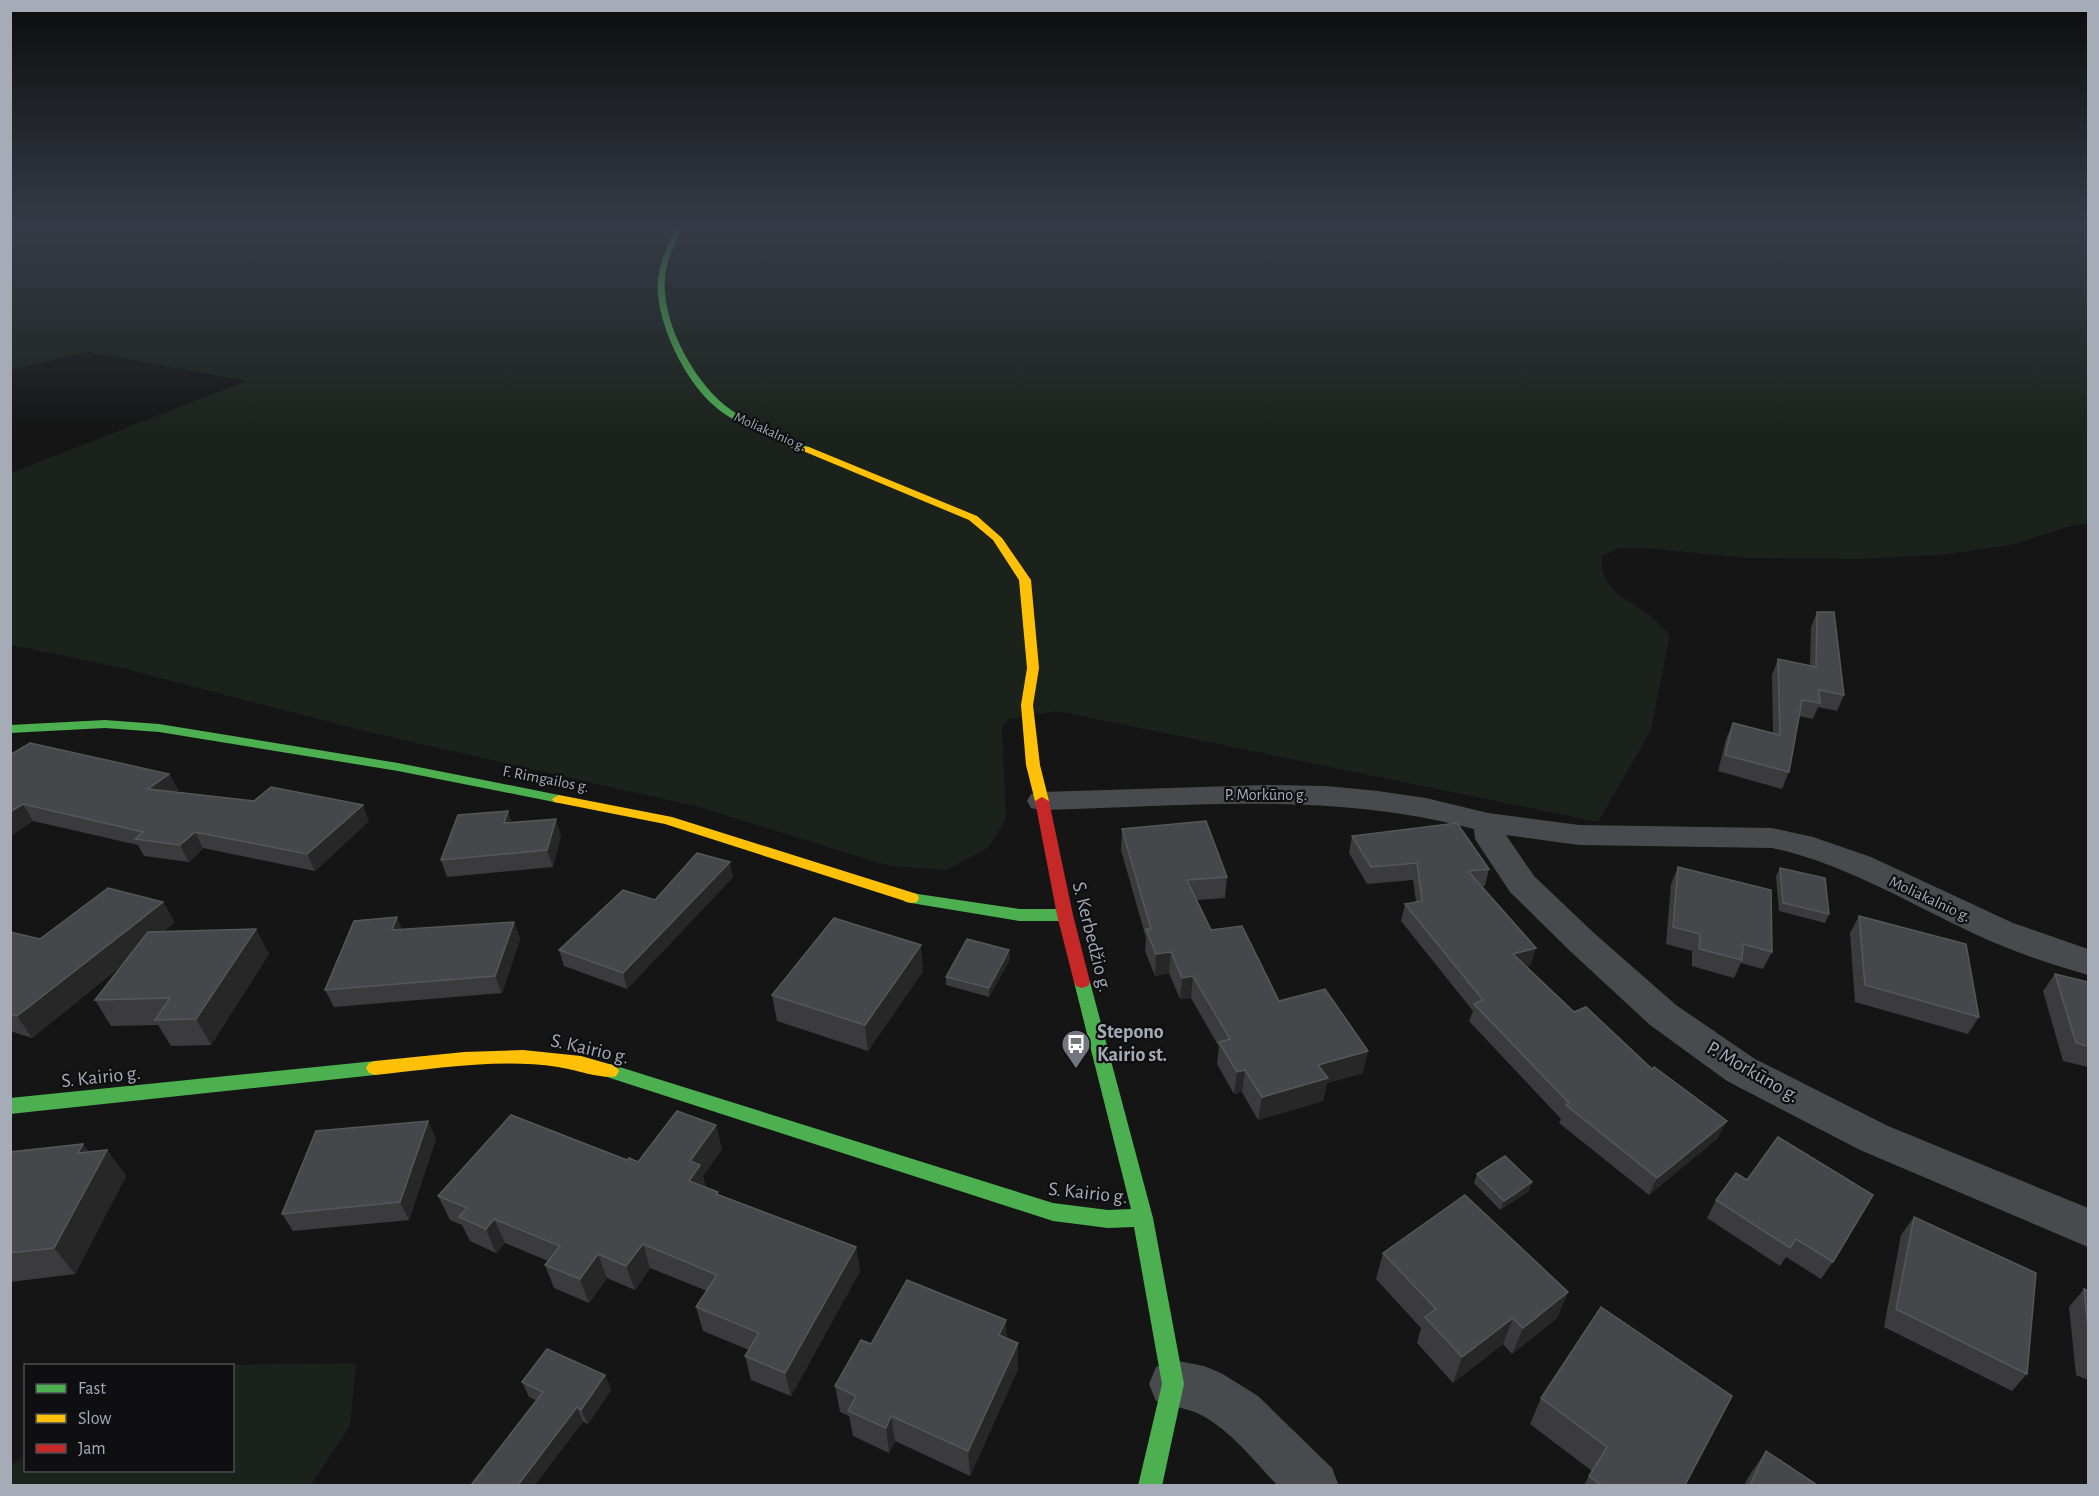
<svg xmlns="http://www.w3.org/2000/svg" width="2099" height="1496" viewBox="0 0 2099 1496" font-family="'Alegreya Sans',sans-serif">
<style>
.green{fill:#1b221b}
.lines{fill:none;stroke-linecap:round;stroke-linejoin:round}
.street{fill:#484a4e;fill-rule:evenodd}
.fast{fill:#4caf50;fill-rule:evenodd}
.slow{fill:#ffc107;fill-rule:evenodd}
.jam{fill:#c62828;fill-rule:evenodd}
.wall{fill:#3b3b3d}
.shaded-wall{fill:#272728}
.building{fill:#46474a;stroke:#55575b;stroke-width:1.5}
.labels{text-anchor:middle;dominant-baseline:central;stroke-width:4.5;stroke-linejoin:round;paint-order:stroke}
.far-street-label{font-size:14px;fill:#a5abb7;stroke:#0f0f11}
.street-label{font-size:16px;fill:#a5abb7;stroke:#0f0f11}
.near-street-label{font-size:20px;fill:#a5abb7;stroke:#0f0f11}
.near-poi-label{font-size:20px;font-weight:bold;fill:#a5abb7;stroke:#0f0f11;text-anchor:start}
</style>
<rect width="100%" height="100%" fill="#151515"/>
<g class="green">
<path d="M 10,227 L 2088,227 L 2088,524 L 2071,526 L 2011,545 L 1940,555 L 1859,559 L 1747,558 L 1645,548 L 1619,548 L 1602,556 C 1599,591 1625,596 1649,615 C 1657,620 1663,628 1670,635 L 1651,730 L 1598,822 L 1057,711 L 1009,719 L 1002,728 L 1006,819 L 988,848 L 947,870 L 889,866 L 699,807 L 364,731 L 122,668 L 11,645 L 11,473 L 246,381 L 88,352 L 11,370 Z"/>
<polygon points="356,1363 350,1426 311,1485 11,1485 11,1465 25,1454 26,1470 232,1470 232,1366 218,1365"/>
</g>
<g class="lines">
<g class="street">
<path d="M 1266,785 L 1326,786 L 1378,791 L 1426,798 L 1488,813 L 1579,825 L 1772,828 L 1813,837 L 1871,857 L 2013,923 L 2088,949 L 2088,975 C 2054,965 2020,954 1988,940 C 1916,908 1850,865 1772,848 L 1579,845 L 1506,835 L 1534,876 L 1594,933 L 1676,1005 L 1755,1059 L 1888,1126 L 2088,1208 L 2088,1247 L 1860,1150 L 1727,1081 L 1650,1025 L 1570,951 L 1510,892 L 1475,839 L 1474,829 C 1330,791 1189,806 1042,810 L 1031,808 L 1027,801 L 1031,794 L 1042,792 Z"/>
<path d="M 1173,1360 L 1204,1366 L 1221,1373 L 1258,1396 L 1332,1468 L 1339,1486 L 1278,1486 C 1253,1460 1229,1428 1197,1413 C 1185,1408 1169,1406 1156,1401 L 1149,1384 L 1156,1367 Z"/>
</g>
<g class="fast">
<path d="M 676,227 L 682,227 C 675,244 666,261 665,279 C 661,323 696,386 731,410 C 755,426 782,436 809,447 L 809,451 C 795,452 775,440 762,434 C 744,426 726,417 711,403 C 683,377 654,318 658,279 C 660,261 669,244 676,227 Z"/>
<polygon points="105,720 159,724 398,763 559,795 566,799 559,803 398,771 159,732 105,728 10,733 10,725"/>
<polygon points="911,893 1019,909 1065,909 1071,911 1073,915 1071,919 1065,921 1019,921 905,902 903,898 905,894"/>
<polygon points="1082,976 1088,978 1090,982 1153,1218 1184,1384 1162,1486 1138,1486 1162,1384 1134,1227 1108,1228 1053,1221 604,1076 601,1071 604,1066 610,1064 1053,1203 1108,1210 1131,1209 1074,982 1076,978"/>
<polygon points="375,1061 381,1063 384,1068 381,1073 375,1075 10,1114 10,1098"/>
</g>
<g class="slow">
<polygon points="803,447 809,447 977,516 1002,538 1031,580 1039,668 1033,705 1040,765 1049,801 1047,804 1042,805 1035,801 1026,765 1021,705 1027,668 1019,580 993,540 969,520 803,451"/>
<polygon points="559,795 672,817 917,894 919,898 917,902 911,903 665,824 554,802 552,799"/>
<path d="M 523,1050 L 581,1056 L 616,1066 L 619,1071 L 616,1076 C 604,1080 573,1069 558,1067 C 498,1058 435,1069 375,1075 L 369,1073 L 366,1068 L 369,1063 L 375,1061 L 464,1052 Z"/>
</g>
<polygon class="jam" points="1042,797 1049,801 1073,915 1090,982 1088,986 1082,988 1076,986 1074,982 1057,915 1035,801"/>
</g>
<g class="wall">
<polygon points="1817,612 1844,695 1837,711 1818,707 1813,719 1799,716 1789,772 1782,789 1718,771 1726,739 1733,723 1773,734 1772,675 1778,659 1810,666 1811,627"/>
<polygon points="10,755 169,774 178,790 175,792 369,821 315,871 203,848 189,862 144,856 138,845 33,821 10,836"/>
<polygon points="508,811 511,823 561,835 553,867 447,877 441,860"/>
<polygon points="1122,829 1227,877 1225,898 1197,900 1211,930 1279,1001 1363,1073 1327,1083 1323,1101 1258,1120 1242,1092 1234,1094 1217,1064 1219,1047 1191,998 1180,999 1169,973 1155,976 1145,951 1146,938 1121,850"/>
<polygon points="1352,836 1489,869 1485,886 1481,886 1531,965 1526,967 1574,1012 1718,1138 1649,1195 1559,1123 1561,1119 1469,1021 1473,1011 1401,921 1405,904 1416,902 1413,880 1367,884 1349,853"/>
<polygon points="1678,867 1772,952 1763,969 1741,963 1734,978 1692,966 1692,951 1666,944 1671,884"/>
<polygon points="1780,868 1829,914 1825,923 1779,911 1776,876"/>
<polygon points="733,877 627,989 564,966 559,950 655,900"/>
<polygon points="1859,916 1979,1017 1968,1034 1855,1002 1850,933"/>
<polygon points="175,922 164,931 269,954 211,1045 171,1046 158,1025 111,1026 95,1000 121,966 32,1038 10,1031 10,932 40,939"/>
<polygon points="514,922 520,939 502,993 334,1007 325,990 403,930"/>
<polygon points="1010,959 989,997 946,985 946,977"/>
<polygon points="923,971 868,1051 777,1021 772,995"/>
<polygon points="2055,974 2088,982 2088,1067 2063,1061 2043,991"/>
<polygon points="428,1121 436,1139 409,1220 293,1231 282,1214"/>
<polygon points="83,1144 89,1152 107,1150 126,1176 75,1274 10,1282 10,1152"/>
<polygon points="722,1149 703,1176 706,1188 719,1195 856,1247 860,1271 791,1396 751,1380 745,1356 749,1350 703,1331 696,1307 707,1291 650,1268 635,1290 607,1278 589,1303 554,1288 545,1265 548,1261 505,1243 496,1253 470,1241 462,1225 450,1220 438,1196 627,1160 638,1162"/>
<polygon points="1736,1173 1833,1262 1821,1279 1786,1257 1780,1266 1707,1218 1716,1200"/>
<polygon points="1477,1174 1529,1191 1500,1210 1474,1183"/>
<polygon points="1914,1217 2027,1374 2012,1391 1884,1327 1901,1235"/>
<polygon points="1383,1253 1568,1292 1557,1318 1512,1354 1503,1344 1453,1383 1417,1343 1421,1328 1376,1279"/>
<polygon points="2084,1289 2088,1291 2088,1380 2076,1375 2069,1307"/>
<polygon points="1006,1338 1018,1343 1018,1369 970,1476 895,1441 889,1453 853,1436 849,1416 840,1412 835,1386 871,1344"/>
<polygon points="605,1375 611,1390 588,1424 529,1397 522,1382"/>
<polygon points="1541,1398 1685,1485 1584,1485 1592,1471 1530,1424"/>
<polygon points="1766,1451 1817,1485 1744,1485 1749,1476"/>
</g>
<g class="shaded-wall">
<polygon points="169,774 178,790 156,805 148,789"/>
<polygon points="23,804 33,821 10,836 10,812"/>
<polygon points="363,805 369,821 315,871 307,854"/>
<polygon points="508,811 513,828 504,823"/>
<polygon points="556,819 561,835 553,867 547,850"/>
<polygon points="195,832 203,848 189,862 180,845"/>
<polygon points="730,862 733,877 627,989 623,973"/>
<polygon points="163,902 175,922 32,1038 17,1016"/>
<polygon points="397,917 404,934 392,930"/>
<polygon points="514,922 520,939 502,993 495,976"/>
<polygon points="256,929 269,954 211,1045 196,1019"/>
<polygon points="921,945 923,971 868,1051 865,1025"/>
<polygon points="1536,948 1531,965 1508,972 1513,954"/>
<polygon points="1009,950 1010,959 989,997 989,988"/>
<polygon points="1171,952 1169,973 1155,976 1156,954"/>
<polygon points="1193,976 1191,998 1180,999 1182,978"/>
<polygon points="1368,1051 1363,1073 1327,1083 1323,1101 1258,1120 1262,1097 1318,1065"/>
<polygon points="1245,1070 1242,1092 1234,1094 1237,1072"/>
<polygon points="428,1121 436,1139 409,1220 400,1202"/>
<polygon points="1727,1121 1718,1138 1649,1195 1657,1178"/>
<polygon points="716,1125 722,1149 703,1176 707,1189 689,1181 690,1161"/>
<polygon points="83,1144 99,1166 107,1150 126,1176 75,1274 54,1248 78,1153"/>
<polygon points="1532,1182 1529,1191 1500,1210 1504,1201"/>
<polygon points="494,1219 505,1243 496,1253 486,1229"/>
<polygon points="643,1244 650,1268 635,1290 626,1266"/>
<polygon points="856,1247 860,1271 791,1396 785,1373"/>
<polygon points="598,1254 607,1278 589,1303 580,1279"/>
<polygon points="1568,1292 1557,1318 1512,1354 1523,1328"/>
<polygon points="1513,1318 1503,1344 1453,1383 1462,1357"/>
<polygon points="1006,1320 1007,1346 999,1335"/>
<polygon points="1018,1343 1018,1369 970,1476 968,1451"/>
<polygon points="605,1375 611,1390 588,1424 581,1410"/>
<polygon points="577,1407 583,1422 535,1485 518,1485"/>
<polygon points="891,1416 895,1441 889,1453 886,1428"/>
</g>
<g class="building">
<polygon points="1817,612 1834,612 1844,695 1819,690 1820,703 1802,700 1789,772 1725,755 1733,723 1780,735 1778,659 1816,667"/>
<polygon points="30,743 169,774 148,789 254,801 271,787 363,805 307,854 195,832 180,845 135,839 143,832 23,804 10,812 10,755"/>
<polygon points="508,811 504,823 556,819 547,850 441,860 458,815"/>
<polygon points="1206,821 1227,877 1187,880 1211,930 1242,926 1279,1001 1325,989 1368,1051 1318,1065 1328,1078 1262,1097 1245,1070 1237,1072 1219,1042 1230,1039 1193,976 1182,978 1171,952 1156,954 1146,929 1151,929 1122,829"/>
<polygon points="1457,823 1489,869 1468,871 1536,948 1513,954 1574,1012 1586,1007 1652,1069 1654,1067 1727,1121 1657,1178 1566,1105 1569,1103 1474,1004 1483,1000 1405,904 1422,901 1417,863 1371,867 1352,836"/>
<polygon points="697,853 730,862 623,973 559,950 623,890 655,900"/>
<polygon points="1678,867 1771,890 1772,952 1743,944 1742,960 1699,949 1700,934 1673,927"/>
<polygon points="1780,868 1825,878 1829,914 1783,903"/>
<polygon points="108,888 163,902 17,1016 10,1014 10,932 40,939"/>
<polygon points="1859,916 1966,944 1979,1017 1865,985"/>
<polygon points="397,917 392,930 514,922 495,976 325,990 354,921"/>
<polygon points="834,918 921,945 865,1025 772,995"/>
<polygon points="256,929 196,1019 155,1020 170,998 95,1000 148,932"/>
<polygon points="967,939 1009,950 989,988 946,977"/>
<polygon points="2055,974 2088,982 2088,1046 2076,1043"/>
<polygon points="677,1111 716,1125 690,1161 700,1165 689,1181 718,1192 716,1194 856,1247 785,1373 745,1356 759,1333 696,1307 717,1275 643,1244 626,1266 598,1254 580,1279 545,1265 560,1246 494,1219 486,1229 459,1217 467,1208 438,1196 511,1115 627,1160 629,1158 638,1162"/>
<polygon points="428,1121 400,1202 282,1214 316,1131"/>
<polygon points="1778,1137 1873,1195 1833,1262 1796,1239 1790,1248 1716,1200 1736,1173 1747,1180"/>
<polygon points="83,1144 78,1153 107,1150 54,1248 10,1253 10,1152"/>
<polygon points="1505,1156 1532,1182 1504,1201 1477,1174"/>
<polygon points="1465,1195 1568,1292 1523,1328 1513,1318 1462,1357 1425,1317 1436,1309 1383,1253"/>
<polygon points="1914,1217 2036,1273 2027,1374 1896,1309"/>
<polygon points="907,1280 1006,1320 999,1335 1018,1343 968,1451 891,1416 886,1428 848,1411 856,1396 835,1386 861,1340 871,1344"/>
<polygon points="2084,1289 2088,1291 2088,1328"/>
<polygon points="1601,1307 1732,1396 1685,1485 1601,1485 1589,1476 1607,1447 1541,1398"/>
<polygon points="547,1349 605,1375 581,1410 577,1407 518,1485 471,1485 543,1392 522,1382"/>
<polygon points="1766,1451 1817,1485 1750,1485"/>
</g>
<linearGradient id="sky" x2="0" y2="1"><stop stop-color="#0c0c0c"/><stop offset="0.52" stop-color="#353b46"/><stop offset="1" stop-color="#353b46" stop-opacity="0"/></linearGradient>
<rect width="2099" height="437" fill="url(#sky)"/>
<defs>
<g id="bus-pin" transform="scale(1.5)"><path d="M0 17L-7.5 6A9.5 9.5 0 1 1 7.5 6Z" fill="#73767e" stroke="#0f0f11"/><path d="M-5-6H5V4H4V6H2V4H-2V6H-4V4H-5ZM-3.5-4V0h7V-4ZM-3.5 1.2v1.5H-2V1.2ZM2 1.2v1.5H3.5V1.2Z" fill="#fff"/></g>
</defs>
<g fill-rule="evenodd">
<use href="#bus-pin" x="1076" y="1044"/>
</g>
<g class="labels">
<g class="far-street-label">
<text transform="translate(770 432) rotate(24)">Moliakalnio g.</text>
</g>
<g class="street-label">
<text transform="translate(546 779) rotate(11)">F. Rimgailos g.</text>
<text x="1266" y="795">P. Morkūno g.</text>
<text transform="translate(1930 899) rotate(25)">Moliakalnio g.</text>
</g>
<g class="near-street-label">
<text transform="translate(1092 937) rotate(76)">S. Kerbedžio g.</text>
<text transform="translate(590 1049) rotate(13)">S. Kairio g.</text>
<text transform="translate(1753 1072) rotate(30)">P. Morkūno g.</text>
<text transform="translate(101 1077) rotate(-6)">S. Kairio g.</text>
<text transform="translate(1088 1193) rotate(6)">S. Kairio g.</text>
</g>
<g class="near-poi-label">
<text x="1097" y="1032">Stepono<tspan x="1097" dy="23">Kairio st.</tspan></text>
</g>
</g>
<rect width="2099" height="1496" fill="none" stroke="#a5abb7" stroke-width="24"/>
<rect x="24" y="1364" width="210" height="108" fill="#0f0f11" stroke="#4b4d53" stroke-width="1.5"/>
<rect x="36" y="1384" width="30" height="9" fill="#4caf50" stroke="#4b4d53" stroke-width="1.5"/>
<text x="78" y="1394" font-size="18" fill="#a5abb7">Fast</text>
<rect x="36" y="1414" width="30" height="9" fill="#ffc107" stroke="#4b4d53" stroke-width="1.5"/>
<text x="78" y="1424" font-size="18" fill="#a5abb7">Slow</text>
<rect x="36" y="1444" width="30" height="9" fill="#c62828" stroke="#4b4d53" stroke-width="1.5"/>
<text x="78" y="1454" font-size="18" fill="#a5abb7">Jam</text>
</svg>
